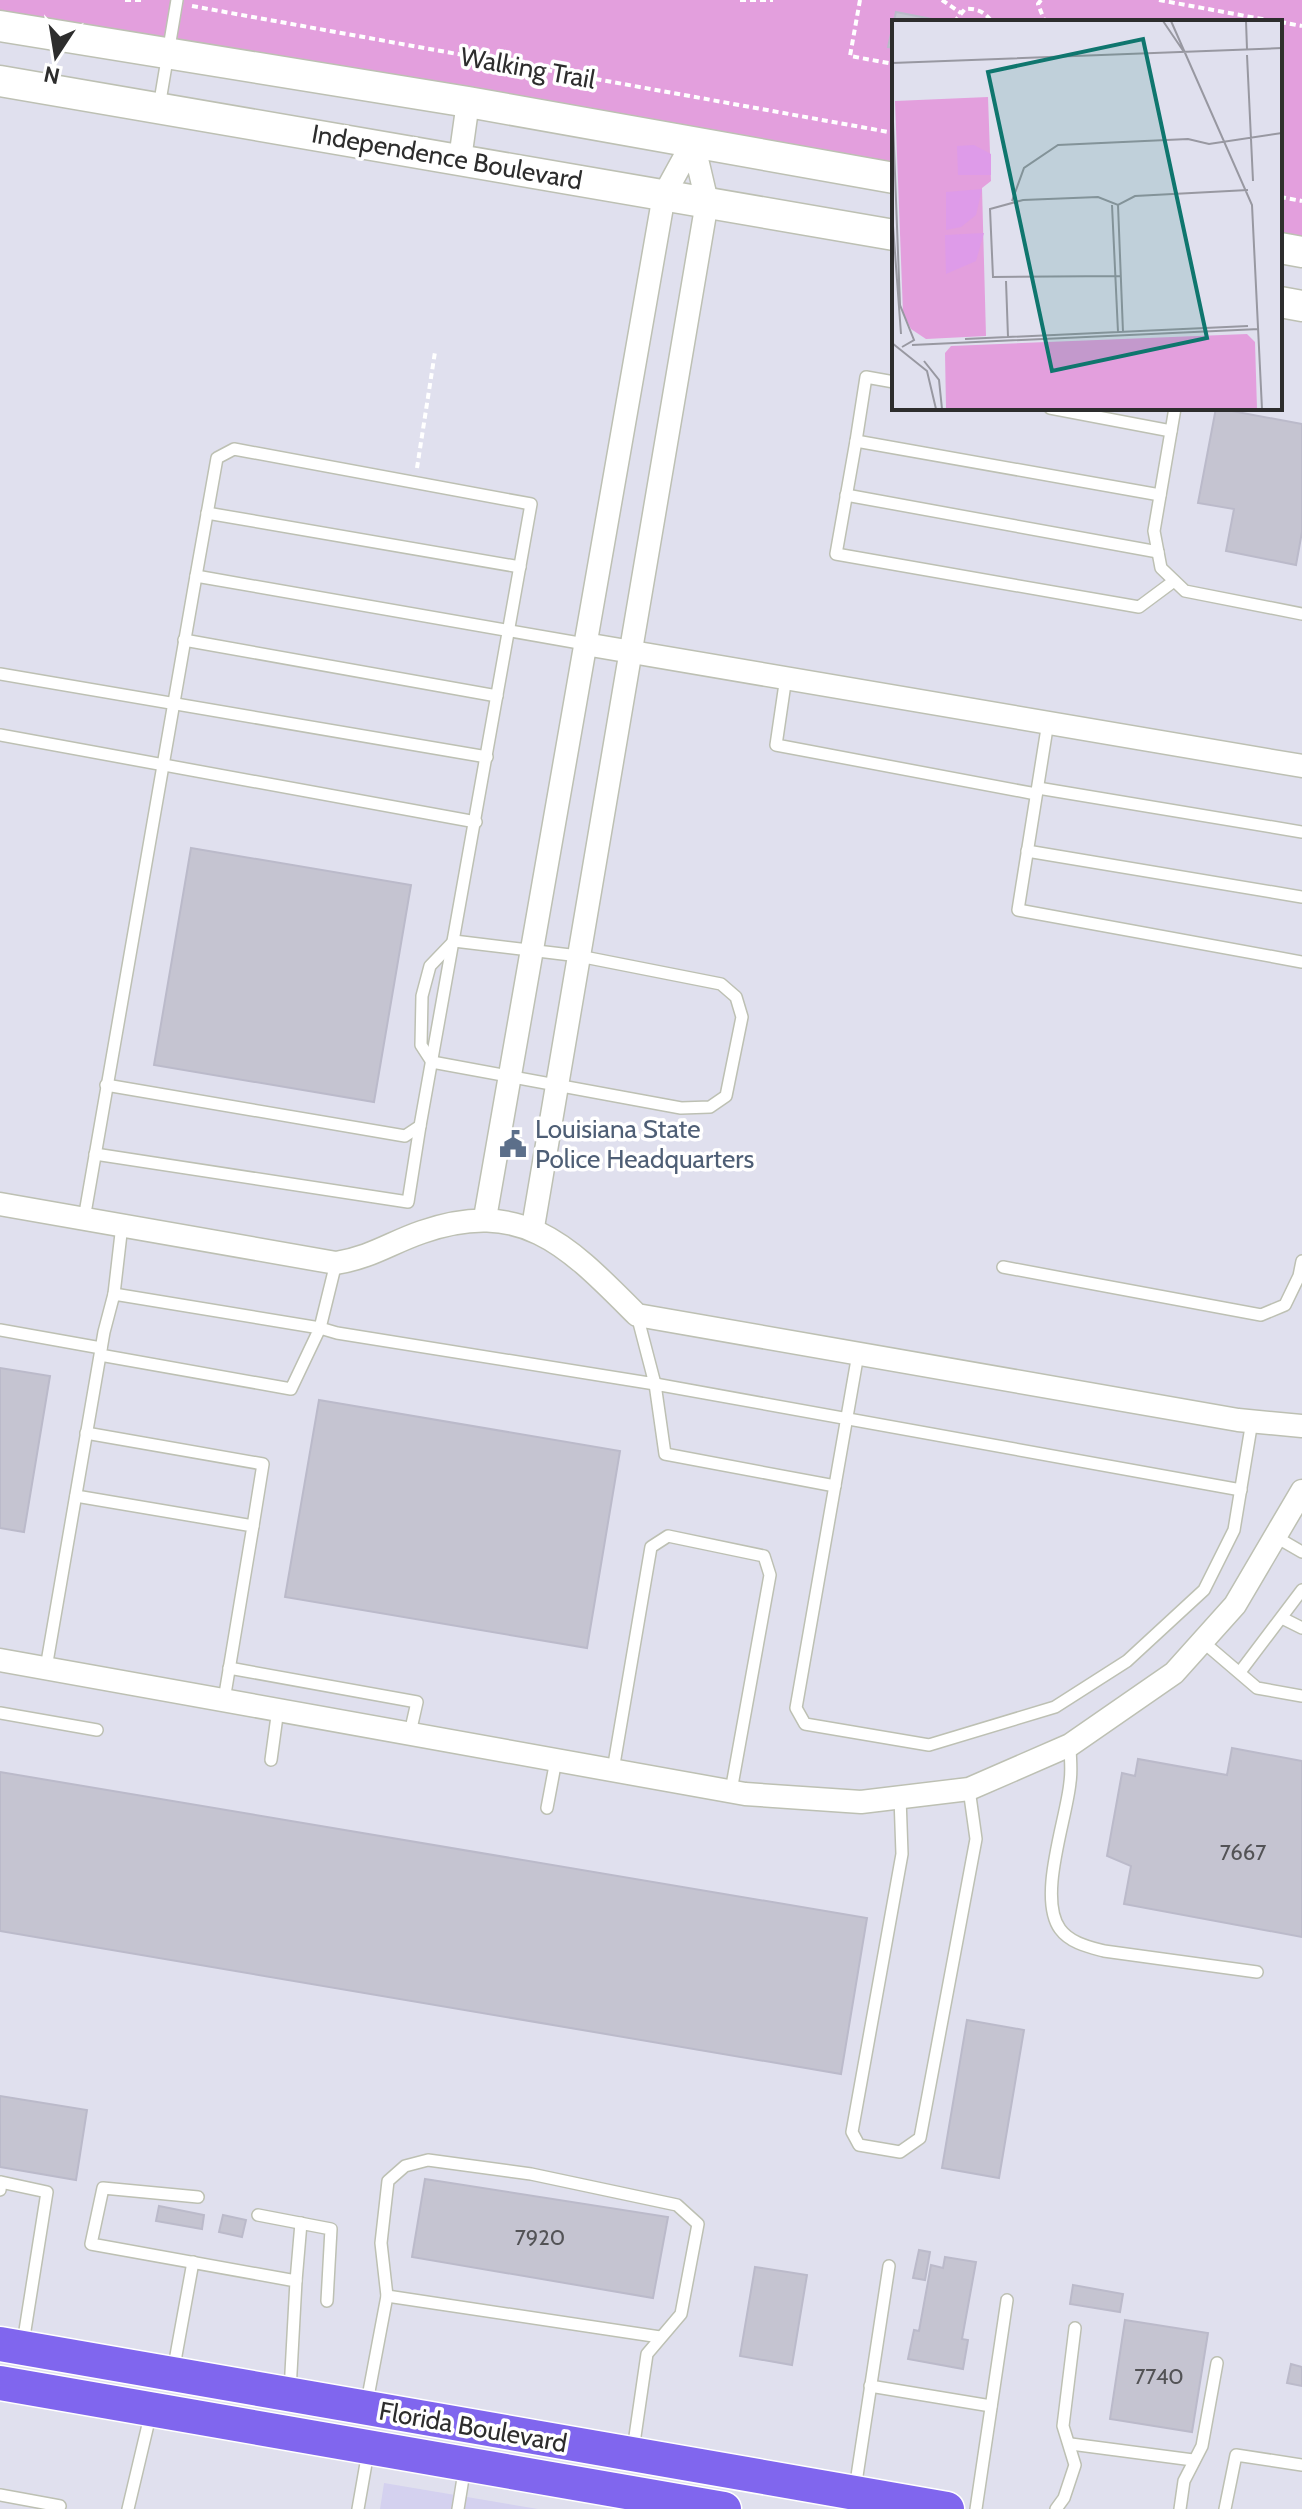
<svg xmlns="http://www.w3.org/2000/svg" width="1302" height="2509" viewBox="0 0 1302 2509" font-family="Cabin,sans-serif">
<style>
.education{fill:#d4d1ef}
.green{fill:#e39fdd}
.building{fill:#c5c4d1;stroke:#bbbaca;stroke-width:2}
.lines{fill:none;stroke-linecap:round;stroke-linejoin:round}
.service-casing{stroke:#bdc0b3;stroke-width:14}
.minor-casing{stroke:#bdc0b3;stroke-width:25}
.secondary-casing{stroke:#bdc0b3;stroke-width:33}
.primary-casing{stroke:#fff;stroke-width:37}
.path{stroke:#fff;stroke-width:4;stroke-dasharray:6 4;stroke-linecap:butt}
.service{stroke:#fff;stroke-width:11}
.minor{stroke:#fff;stroke-width:22}
.secondary{stroke:#fff;stroke-width:30}
.primary{stroke:#8066ee;stroke-width:34}
.labels{text-anchor:middle;dominant-baseline:central;stroke-width:7;stroke-linejoin:round;paint-order:stroke}
.number-label{font-size:22px;fill:#535356}
.street-label{font-size:26px;fill:#2d2d2d;stroke:#fff}
.service-label{font-size:26px;fill:#4e5e75;stroke:#fff;text-anchor:start}
.inset-road{fill:none;stroke:#9898a1;stroke-width:2}
.view{fill:#0f766e;fill-opacity:0.15;stroke:#0f766e;stroke-width:4}
.inset-edge{fill:none;stroke:#2d2d2d;stroke-width:4}
</style>
<rect width="100%" height="100%" fill="#e0e0ee"/>
<polygon class="education" points="384,2483 538,2509 380,2509"/>
<polygon class="green" points="0,0 1302,0 1302,242 1280,239 1280,22 894,22 894,172 0,19"/>
<g class="building">
<polygon points="896,12 932,19 931,22 894,22 894,48 888,47"/>
<polygon points="1216,408 1302,424 1302,532 1296,565 1226,551 1234,509 1198,503"/>
<polygon points="191,848 411,885 374,1102 154,1065"/>
<polygon points="0,1368 50,1376 24,1532 0,1528"/>
<polygon points="319,1400 620,1451 587,1648 285,1597"/>
<polygon points="1232,1748 1302,1761 1302,1937 1124,1904 1131,1866 1107,1856 1122,1773 1135,1776 1138,1759 1227,1775"/>
<polygon points="0,1772 867,1918 841,2074 0,1931"/>
<polygon points="967,2020 1024,2030 999,2178 942,2168"/>
<polygon points="0,2096 87,2110 76,2180 0,2167"/>
<polygon points="425,2179 668,2217 653,2298 412,2257"/>
<polygon points="159,2206 204,2215 202,2229 156,2221"/>
<polygon points="223,2215 246,2220 242,2237 219,2232"/>
<polygon points="919,2250 930,2252 925,2280 913,2278"/>
<polygon points="945,2257 976,2262 962,2339 968,2340 963,2369 908,2359 914,2330 919,2331 931,2265 943,2268"/>
<polygon points="755,2267 807,2275 792,2365 740,2356"/>
<polygon points="1073,2285 1123,2294 1120,2312 1070,2304"/>
<polygon points="1125,2320 1208,2333 1192,2432 1110,2419"/>
<polygon points="1291,2364 1302,2367 1302,2386 1287,2383"/>
</g>
<g class="lines">
<g class="service-casing">
<g id="service">
<polyline points="159,107 177,0"/>
<polyline points="894,382 866,377 856,441 1160,495"/>
<polyline points="1050,408 1171,431"/>
<polyline points="1175,408 1154,531 1161,568 1185,591 1302,614"/>
<polyline points="856,441 836,554 1139,607 1174,581"/>
<polyline points="846,495 1158,552"/>
<polyline points="207,513 520,567"/>
<polyline points="184,640 497,696"/>
<polyline points="0,674 487,757"/>
<polyline points="786,677 776,745 1036,794"/>
<polyline points="1048,722 1018,910 1302,962"/>
<polyline points="0,735 476,822"/>
<polyline points="1038,788 1302,832"/>
<polyline points="1027,851 1302,897"/>
<polygon points="454,941 579,956 721,984 736,997 742,1017 726,1096 710,1107 681,1108 432,1062 421,1045 422,996 430,966"/>
<polyline points="106,1085 405,1136 420,1126 531,504 234,449 217,458 196,576"/>
<polyline points="95,1154 408,1202 420,1126"/>
<polyline points="84,1219 196,576 585,644"/>
<polyline points="336,1263 320,1328 337,1333 655,1384 637,1315"/>
<polyline points="1003,1267 1261,1315 1285,1305 1299,1276 1302,1261"/>
<polyline points="114,1294 122,1225"/>
<polyline points="0,1330 101,1348"/>
<polyline points="858,1354 796,1708 805,1724 929,1745 1055,1707 1127,1661 1204,1590 1234,1530 1252,1421"/>
<polyline points="86,1433 263,1464 253,1526"/>
<polyline points="835,1486 665,1454 655,1384 1241,1490"/>
<polyline points="76,1496 253,1526 224,1700"/>
<polyline points="1276,1537 1302,1552"/>
<polyline points="1282,1618 1302,1628"/>
<polyline points="1202,1641 1257,1688 1302,1696"/>
<polyline points="46,1668 104,1332 114,1294 320,1328 291,1389 100,1355"/>
<polyline points="229,1668 417,1702 410,1733"/>
<polyline points="1240,1672 1302,1590"/>
<polyline points="0,1713 97,1730"/>
<path d="M 1070,1745 C 1070,1757 1072,1770 1070,1782 C 1067,1818 1037,1897 1060,1929 C 1070,1943 1089,1947 1104,1951 L 1257,1972"/>
<polyline points="271,1760 278,1709"/>
<polyline points="613,1770 651,1547 668,1536 764,1556 770,1575 731,1791"/>
<polyline points="900,1797 902,1854 852,2132 859,2145 900,2152 920,2138 976,1839 969,1789"/>
<polyline points="547,1808 556,1760"/>
<polyline points="0,2190 1,2182 47,2192 23,2343"/>
<polyline points="198,2197 103,2188 91,2244 296,2281 290,2391"/>
<polyline points="258,2215 331,2229 327,2301"/>
<polyline points="296,2281 301,2223"/>
<polyline points="387,2296 660,2337"/>
<polyline points="173,2372 193,2262"/>
<polyline points="870,2386 991,2406"/>
<polyline points="367,2402 387,2296 381,2243 388,2181 405,2166 428,2160 531,2174 677,2205 698,2224 681,2314 647,2354 633,2450"/>
<polyline points="1071,2444 1193,2460"/>
<polyline points="855,2489 889,2266"/>
<polyline points="0,2495 60,2506"/>
<polyline points="128,2509 151,2412"/>
<polyline points="358,2509 368,2452"/>
<polyline points="458,2509 465,2466"/>
<polyline points="976,2509 1007,2300"/>
<polyline points="1056,2509 1064,2498 1075,2465 1063,2426 1075,2328"/>
<polyline points="1180,2509 1184,2481 1202,2446 1217,2363"/>
<polyline points="1225,2509 1236,2455 1302,2465"/>
</g>
</g>
<g class="minor-casing">
<g id="minor">
<polyline points="460,159 468,102"/>
<polyline points="585,644 1302,766"/>
<path d="M 0,1204 L 336,1263 C 372,1257 390,1243 422,1232 C 524,1197 569,1247 637,1315 L 1238,1420 L 1302,1426"/>
<polyline points="485,1218 664,195 693,142 707,202 533,1227"/>
<polyline points="0,1660 745,1794 861,1802 969,1789 1070,1745 1174,1673 1235,1605 1302,1491"/>
</g>
</g>
<g class="secondary-casing">
<g id="secondary">
<polyline points="0,26 468,102 894,178"/>
<polyline points="0,81 894,235"/>
<polyline points="1280,248 1302,252"/>
<polyline points="1280,302 1302,306"/>
</g>
</g>
<g class="primary-casing">
<g id="primary">
<polyline points="0,2344 947,2509"/>
<polyline points="0,2383 724,2509"/>
</g>
</g>
<g class="path">
<polyline points="125,0 145,0"/>
<polyline points="740,0 773,0"/>
<polyline points="860,0 850,56 894,64"/>
<polyline points="942,0 961,13"/>
<polyline points="1041,0 1038,4 1045,22"/>
<polyline points="1159,0 1278,22"/>
<polyline points="192,6 894,133"/>
<path d="M 954,22 L 965,9 C 977,8 985,12 992,22"/>
<polyline points="1280,22 1302,26"/>
<polyline points="1280,197 1302,201"/>
<polyline points="417,468 435,352"/>
</g>
<use href="#service" class="service"/>
<use href="#minor" class="minor"/>
<use href="#secondary" class="secondary"/>
<use href="#primary" class="primary"/>
</g>
<defs>
<g id="civic-bare" transform="scale(2.16)"><path d="M-.6-6.5H3V-4.5H.6V-3L4-1V1h2V6H-6V1h2V-1L-.6-3ZM-1.2 2.5V6h2.4V2.5Z" fill="#5c6f8a" stroke="#fff" stroke-width="2.5" paint-order="stroke"/></g>
</defs>
<g fill-rule="evenodd">
<use href="#civic-bare" x="513" y="1144"/>
</g>
<g class="labels">
<g class="number-label">
<text x="1243" y="1852">7667</text>
<text x="540" y="2237">7920</text>
<text x="1159" y="2376">7740</text>
</g>
<g class="street-label">
<text transform="translate(528 68) rotate(10)">Walking Trail</text>
<text transform="translate(447 157) rotate(10)">Independence Boulevard</text>
<text transform="translate(473 2427) rotate(10)">Florida Boulevard</text>
</g>
<g class="service-label">
<text x="535" y="1129">Louisiana State<tspan x="535" dy="30">Police Headquarters</tspan></text>
</g>
</g>
<g transform="translate(892 20)">
<rect width="390" height="390" fill="#e0e0ee"/>
<path d="M 96,77 L 99,161 L 90,168 L 94,316 L 34,319 L 19,309 L 11,293 L 3,81 ZM 355,314 L 363,322 L 365,389 L 54,389 L 53,333 L 59,326 Z" fill="#e39fdd"/>
<path d="M 82,125 L 99,134 L 99,155 L 66,155 L 65,126 ZM 90,169 L 84,195 L 69,207 L 54,210 L 54,172 ZM 92,213 L 84,241 L 54,254 L 53,215 Z" fill="#de9be9"/>
<path class="inset-road" d="M 271,1 L 292,32M 279,1 L 360,185 L 370,389M 354,1 L 355,29M 355,35 L 361,161M 0,43 L 390,28M 0,75 L 8,285 L 22,320 L 10,327M 120,181 L 132,148 L 166,125 L 296,119 L 317,124 L 390,113M 220,185 L 226,312M 226,185 L 231,312M 0,192 L 9,314M 229,256 L 101,257 L 98,189 L 131,180 L 206,177 L 226,185 L 243,176 L 356,170M 114,261 L 116,317M 73,319 L 356,306M 0,323 L 35,351 L 44,389M 20,325 L 367,309M 32,341 L 47,360 L 50,389"/>
<path class="view" d="M 251,19 L 315,318 L 160,351 L 96,52 Z"/>
<rect width="390" height="390" class="inset-edge"/>
</g>
<g transform="translate(56 56) rotate(192)" stroke="#ffffff" stroke-width="6" paint-order="stroke">
<path d="M0-6L14 30L0 20L-14 30Z" fill="#2d2d2d"/>
<text y="-12" font-size="22" font-weight="bold" text-anchor="middle" fill="#2d2d2d">N</text>
</g>
</svg>
